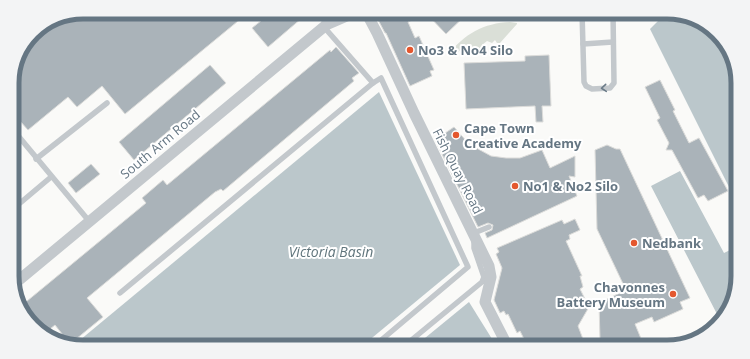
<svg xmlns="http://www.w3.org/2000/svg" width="750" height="359" font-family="'Open Sans',sans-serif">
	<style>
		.green { fill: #dadfd7 }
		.water { fill: #bbc7cb }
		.building { fill: #aab3b9; stroke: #dcdcda }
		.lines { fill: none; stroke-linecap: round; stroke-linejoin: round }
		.lane { stroke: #c3c8cc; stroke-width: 5.5 }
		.street { stroke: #c3c8cc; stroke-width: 11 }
		.oneway { stroke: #6a7a87 }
		.poi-dot { fill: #e4572e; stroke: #fff; stroke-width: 1.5 }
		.labels { text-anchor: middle; stroke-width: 4; stroke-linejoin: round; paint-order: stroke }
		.poi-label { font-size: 13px; font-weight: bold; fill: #657683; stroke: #fff; text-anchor: start }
		.street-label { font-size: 13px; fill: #657683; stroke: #fff }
		.water-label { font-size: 14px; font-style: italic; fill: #60757c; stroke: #fff }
		.rim { fill: none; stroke: #657683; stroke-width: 5 }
	</style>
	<rect width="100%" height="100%" fill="#fafaf8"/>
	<path class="green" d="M 510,22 L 517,23 L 517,24 L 500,43 L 497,43 L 495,40 L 492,43 L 487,41 L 482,45 L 486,47 L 485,51 L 479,49 L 474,51 L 471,48 L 469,52 L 463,49 L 458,52 L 455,50 L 448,55 C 464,34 484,23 510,22 Z"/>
	<g class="water">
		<polygon points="672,13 694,18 723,40 737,74 735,199 650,29 660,19"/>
		<polygon points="379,92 460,265 361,347 83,347 74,345"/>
		<polygon points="680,171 724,253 734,248 732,303 718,321 718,316 651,186"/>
		<polygon points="469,302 497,347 414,347"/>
	</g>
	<g class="building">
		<polygon points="83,12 249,12 125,114 102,86 77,107 68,97 28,130 12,112 12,78 19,52 36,30"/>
		<polygon points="272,12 309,12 268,47 252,28"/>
		<polygon points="379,12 408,12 412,20 408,22 415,38 419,36 434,70 430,71 432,76 410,86 386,33 385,33 375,14"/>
		<polygon points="425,12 469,12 446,34"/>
		<polygon points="336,47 359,73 352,78 354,81 223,191 221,189 215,192 87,298 103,317 70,344 55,325 45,333 27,319 21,306 146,203 142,198 163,180 167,185 330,50 331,52"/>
		<polygon points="549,55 551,106 542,106 543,122 536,122 535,106 466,109 464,63 525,61 525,56"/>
		<polygon points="210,65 226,83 134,160 119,142"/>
		<polygon points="660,80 675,110 673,111 689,143 699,138 728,191 708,201 704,195 698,198 672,150 666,150 669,143 657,120 660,118 645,87"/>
		<polygon points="454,127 469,144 491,156 506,158 520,158 542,150 550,168 575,156 575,177 569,176 577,196 487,238 485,233 492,230 493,225 488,223 478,227 435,140"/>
		<polygon points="607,145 616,149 620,149 690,298 680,302 683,309 654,322 652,317 635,324 642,341 630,347 604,347 600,339 599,303 626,290 597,229 595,150"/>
		<polygon points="91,164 100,174 76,193 68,183"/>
		<polygon points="575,219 580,230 569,235 570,239 566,241 582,276 580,276 583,287 580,289 589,307 578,326 586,347 528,347 520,331 517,333 508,314 506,315 504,311 500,313 494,300 502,268 496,254 499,252 497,248 562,220 564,224"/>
	</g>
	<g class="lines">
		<g class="lane">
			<polyline points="582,12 584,82 586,86 592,89 610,88 614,83 613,12"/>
			<polyline points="324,27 373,83"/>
			<polyline points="583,44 613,42"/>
			<polyline points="12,132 15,132 89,221"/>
			<polyline points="36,159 107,103"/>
			<polyline points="13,209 51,177"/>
			<polyline points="120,293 373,83 381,78 468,267 373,347"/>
			<polyline points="403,347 482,282 484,277 474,248 474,233 489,227"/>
		</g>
		<g class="street">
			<polyline points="361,12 368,16 377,33 414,113 489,266 491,277 485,302 508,347"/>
			<polyline points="326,25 356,12"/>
			<polyline points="13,285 325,26 335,12"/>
		</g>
	</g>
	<defs><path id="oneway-chevron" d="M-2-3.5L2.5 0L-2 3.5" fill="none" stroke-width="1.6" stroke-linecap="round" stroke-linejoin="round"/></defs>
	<use class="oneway" href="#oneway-chevron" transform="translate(604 88) rotate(175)"/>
	<g class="poi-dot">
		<circle cx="410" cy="50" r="4"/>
		<circle cx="456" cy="135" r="4"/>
		<circle cx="515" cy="186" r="4"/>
		<circle cx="634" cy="243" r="4"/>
		<circle cx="673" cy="294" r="4"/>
	</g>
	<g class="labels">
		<g class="poi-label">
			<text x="418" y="55">No3 &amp; No4 Silo</text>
			<text x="464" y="133">Cape Town<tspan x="464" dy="15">Creative Academy</tspan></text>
			<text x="523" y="191">No1 &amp; No2 Silo</text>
			<text x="642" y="248">Nedbank</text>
			<text x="665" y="292" text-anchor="end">Chavonnes<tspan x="665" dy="15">Battery Museum</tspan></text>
		</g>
		<g class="street-label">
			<text transform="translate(160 144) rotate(-40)" y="5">South Arm Road</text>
			<text transform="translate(458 171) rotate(63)" y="5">Fish Quay Road</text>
		</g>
		<g class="water-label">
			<text x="331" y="257">Victoria Basin</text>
		</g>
	</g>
	<path d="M0 0H750V359H0ZM83 19H667A64 64 0 0 1 731 83V276A64 64 0 0 1 667 340H83A64 64 0 0 1 19 276V83A64 64 0 0 1 83 19Z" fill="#f3f4f5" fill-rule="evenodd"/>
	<path class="rim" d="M83 19H667A64 64 0 0 1 731 83V276A64 64 0 0 1 667 340H83A64 64 0 0 1 19 276V83A64 64 0 0 1 83 19Z"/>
</svg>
